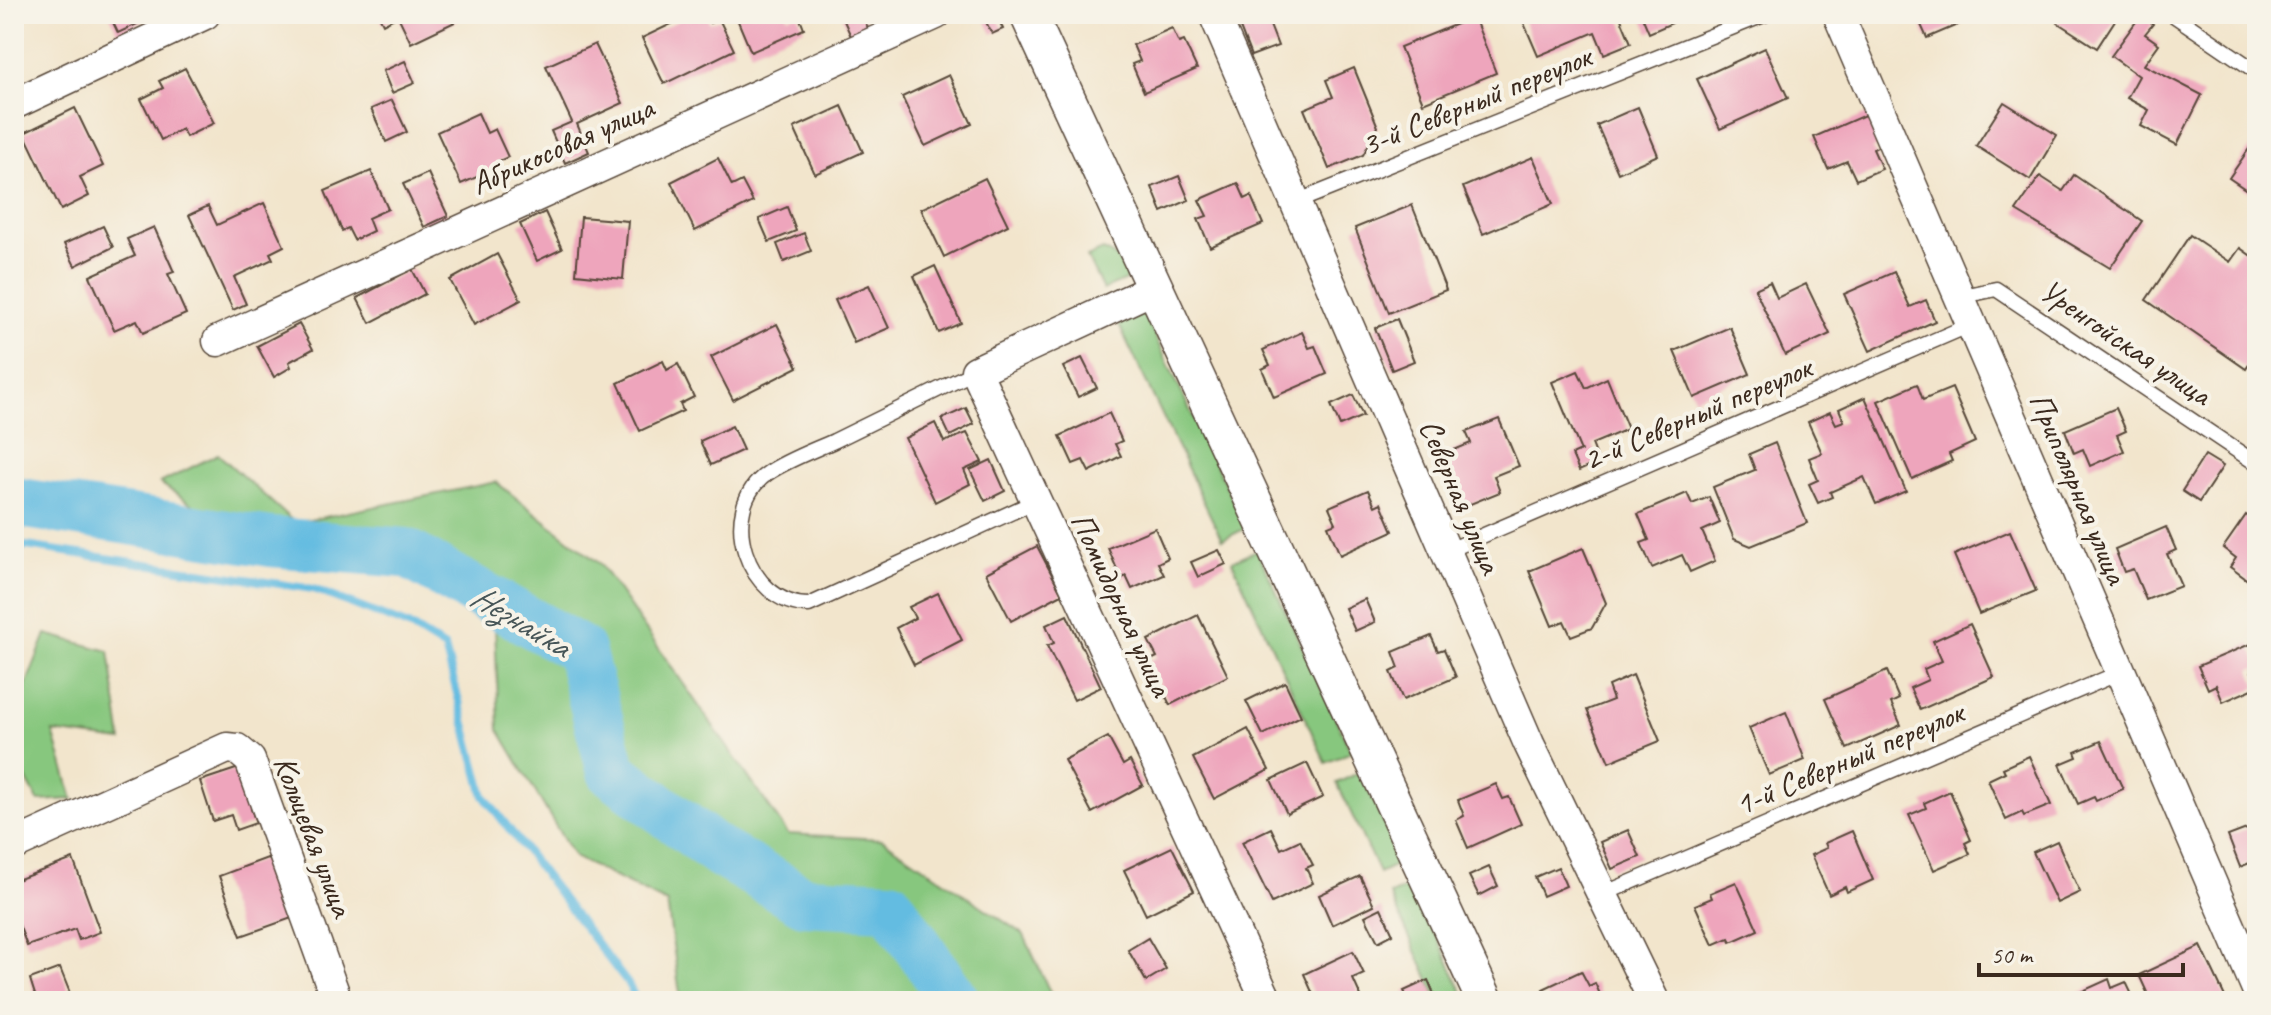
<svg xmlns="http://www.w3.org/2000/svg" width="2271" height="1015" font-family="Caveat,sans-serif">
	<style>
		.green { fill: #87c77e; stroke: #61784e; stroke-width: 2 }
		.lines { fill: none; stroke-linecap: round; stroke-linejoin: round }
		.stream { stroke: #64bce1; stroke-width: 8 }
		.river { stroke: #64bce1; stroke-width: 50 }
		.building { fill: #eea5bc }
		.service-casing { stroke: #564638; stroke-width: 17 }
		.minor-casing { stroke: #564638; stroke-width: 33 }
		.tertiary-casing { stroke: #564638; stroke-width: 39 }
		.service { stroke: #fff; stroke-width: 14 }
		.minor { stroke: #fff; stroke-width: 30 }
		.tertiary { stroke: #fff; stroke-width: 36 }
		.labels { text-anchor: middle; stroke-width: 8; stroke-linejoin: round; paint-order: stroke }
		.street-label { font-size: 32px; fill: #3b2a1e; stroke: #f7f3e8 }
		.water-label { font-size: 34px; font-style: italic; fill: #475658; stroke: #f7f3e8 }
	</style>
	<rect width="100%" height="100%" fill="#f7f3e8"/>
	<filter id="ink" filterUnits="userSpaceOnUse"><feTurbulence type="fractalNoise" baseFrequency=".0125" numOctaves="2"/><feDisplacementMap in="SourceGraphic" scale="16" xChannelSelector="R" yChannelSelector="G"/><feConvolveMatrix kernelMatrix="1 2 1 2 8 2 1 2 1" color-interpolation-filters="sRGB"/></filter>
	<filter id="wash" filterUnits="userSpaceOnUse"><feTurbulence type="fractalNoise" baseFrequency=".006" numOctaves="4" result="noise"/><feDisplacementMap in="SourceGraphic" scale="32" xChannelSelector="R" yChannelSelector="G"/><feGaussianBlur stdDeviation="1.8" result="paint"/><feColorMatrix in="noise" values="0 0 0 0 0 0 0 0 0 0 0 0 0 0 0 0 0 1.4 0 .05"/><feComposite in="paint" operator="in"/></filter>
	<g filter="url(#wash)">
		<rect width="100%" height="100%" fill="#f2e5cc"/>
		<g class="green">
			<path d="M 1103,250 C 1116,256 1128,264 1126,280 L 1103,290 L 1087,257 Z"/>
			<polygon points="1143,311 1246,528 1222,540 1118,323"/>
			<polygon points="218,454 295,523 496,482 600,564 788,834 882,839 1024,935 1054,1001 681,1001 667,903 574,857 499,730 493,574 280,563 160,483"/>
			<polygon points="1257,550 1351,752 1326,763 1232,561"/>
			<polygon points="46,634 109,651 122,741 53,732 73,799 38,801 14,756 14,695 23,693"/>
			<polygon points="1360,772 1402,862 1379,873 1337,783"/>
			<polygon points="1413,885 1467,1001 1439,1001 1390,895"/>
		</g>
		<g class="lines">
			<polyline class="stream" points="14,551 26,546 313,589 411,627 445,648 484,796 628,984 637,1001"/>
			<polyline class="river" points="14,502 271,542 406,553 580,650 612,772 716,850 804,901 890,905 955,1001"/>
		</g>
		<g id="blocks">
			<g class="building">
				<polygon points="109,14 148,14 150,18 118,33"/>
				<polygon points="378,14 456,14 459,20 411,43 398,16 383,24"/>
				<polygon points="692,14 706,14 710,23 719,19 734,50 664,84 642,38"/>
				<polygon points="735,14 786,14 788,17 798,14 804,29 751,52"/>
				<polygon points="841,14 862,14 870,33 853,41"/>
				<polygon points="982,14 996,14 1003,29 992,34"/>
				<polygon points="1520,14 1619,14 1631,43 1604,54 1595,32 1538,56"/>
				<polygon points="1641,14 1668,14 1672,23 1649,33"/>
				<polygon points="1916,14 1974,14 1976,17 1927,38"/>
				<polygon points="2064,14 2119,14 2097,48 2058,23"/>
				<polygon points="1266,15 1278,46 1251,56 1239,25"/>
				<polygon points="2141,15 2153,24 2145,34 2159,44 2144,65 2202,95 2177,145 2141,126 2149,110 2127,98 2139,76 2111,56"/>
				<polygon points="1474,17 1496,73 1423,103 1400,47"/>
				<polygon points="1172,28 1179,43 1184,41 1197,69 1144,92 1132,64 1140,61 1133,45"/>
				<polygon points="595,44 623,103 577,124 589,152 565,163 551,131 572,122 546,66"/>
				<polygon points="1765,48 1788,98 1720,129 1697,79"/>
				<polygon points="405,61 415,83 392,93 383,71"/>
				<polygon points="185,68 214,123 186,137 182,129 161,140 141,99 163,88 159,81"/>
				<polygon points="1354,68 1378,127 1363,155 1329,169 1304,109 1333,97 1326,80"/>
				<polygon points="949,75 972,124 925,146 902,97"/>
				<polygon points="392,100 407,132 386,142 371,109"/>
				<polygon points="2004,102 2057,135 2030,180 1976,146"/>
				<polygon points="842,106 863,152 815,174 794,128"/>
				<polygon points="1638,107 1658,155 1618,173 1597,125"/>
				<polygon points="75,108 103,166 80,177 89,196 61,210 24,133"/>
				<polygon points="478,113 487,133 495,129 508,157 497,162 500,167 461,184 437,132"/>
				<polygon points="1867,114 1880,146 1873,149 1882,169 1856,180 1847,161 1828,169 1814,137"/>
				<polygon points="2255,140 2257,141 2257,197 2229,178"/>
				<polygon points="1533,157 1553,204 1483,234 1463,187"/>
				<polygon points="718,158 732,186 742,181 753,202 695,231 671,182"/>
				<polygon points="371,171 388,209 368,218 373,231 354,240 348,228 342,231 325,191"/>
				<polygon points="428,173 448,216 424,227 403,184"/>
				<polygon points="2074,175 2142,221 2110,268 2016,211 2040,176 2063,191"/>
				<polygon points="1179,176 1189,200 1162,212 1152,187"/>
				<polygon points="985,178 1008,225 944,257 921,209"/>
				<polygon points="1238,183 1245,199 1251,196 1263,224 1210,247 1198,219 1207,216 1199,200"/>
				<polygon points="264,203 284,246 270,253 273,259 234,277 246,304 233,310 189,215 208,206 217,225"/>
				<polygon points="1412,205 1446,290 1389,313 1355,228"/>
				<polygon points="787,207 796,231 769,242 759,219"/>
				<polygon points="545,212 562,249 537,261 520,224"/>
				<polygon points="581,217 628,221 623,279 576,274"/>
				<polygon points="103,226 113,247 75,266 64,244"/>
				<polygon points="154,227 174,272 168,274 186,314 143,333 137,320 114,330 90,276 135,256 127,239"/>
				<polygon points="804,233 811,251 784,262 777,244"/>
				<polygon points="2190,235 2230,262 2240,248 2257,260 2257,309 2250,320 2257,325 2257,352 2246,369 2146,300"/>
				<polygon points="497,254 521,300 474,325 450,280"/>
				<polygon points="935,266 961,323 939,333 914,276"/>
				<polygon points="412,269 425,294 370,323 357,298"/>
				<polygon points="1894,272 1910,307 1926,300 1935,321 1870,351 1844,294"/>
				<polygon points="1770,282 1777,298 1806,284 1830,334 1785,355 1755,289"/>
				<polygon points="869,285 889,328 854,343 835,300"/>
				<polygon points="1397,319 1414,361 1392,370 1375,328"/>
				<polygon points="299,324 313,349 289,362 291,367 274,377 257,346"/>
				<polygon points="777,324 798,367 733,400 711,357"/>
				<polygon points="1730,327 1750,374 1694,398 1674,351"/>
				<polygon points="1302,332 1309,348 1315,346 1327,374 1274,397 1262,369 1270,365 1263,350"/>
				<polygon points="1082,358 1097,388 1078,397 1063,367"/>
				<polygon points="663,361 667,370 678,364 694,397 680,404 683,411 640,431 618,383"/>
				<polygon points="1578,371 1586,388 1607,378 1628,429 1592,444 1599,462 1579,471 1572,455 1581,451 1552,382"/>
				<polygon points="1917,384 1923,400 1952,388 1975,442 1949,454 1952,461 1912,479 1878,401"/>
				<polygon points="1353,395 1363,416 1340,426 1331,405"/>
				<polygon points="1865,397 1906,491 1876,504 1864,477 1830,492 1832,497 1818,503 1809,484 1818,480 1809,458 1822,453 1808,422 1830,412 1836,424 1844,421 1839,409"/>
				<polygon points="966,408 974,424 950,436 942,419"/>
				<polygon points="2116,408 2126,431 2117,435 2124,451 2090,466 2083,449 2074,453 2065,430"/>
				<polygon points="1109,413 1122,441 1115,444 1121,456 1089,472 1083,460 1073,464 1060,436"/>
				<polygon points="1499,419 1519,466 1494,476 1500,492 1463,507 1442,455 1471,443 1466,432"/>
				<polygon points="935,423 944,442 967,433 982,462 964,470 970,484 935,502 905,438"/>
				<polygon points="732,426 743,450 711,465 700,441"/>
				<polygon points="1775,443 1807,523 1751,546 1734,539 1713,487 1755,470 1749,454"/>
				<polygon points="2205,455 2223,466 2199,502 2182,491"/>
				<polygon points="991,460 1005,491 985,501 970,470"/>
				<polygon points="1368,490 1375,506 1381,503 1393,531 1340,555 1328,526 1336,523 1329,507"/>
				<polygon points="1687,493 1692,504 1709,497 1720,523 1702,531 1715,561 1690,572 1682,555 1652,568 1641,543 1649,540 1638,514"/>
				<polygon points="2246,515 2257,523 2257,578 2253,584 2230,567 2236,558 2223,548"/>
				<polygon points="2166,527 2176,550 2167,554 2181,586 2146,600 2133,569 2124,572 2115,549"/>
				<polygon points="1155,528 1168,558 1158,563 1164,575 1132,589 1126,576 1121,579 1108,548"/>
				<polygon points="2010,531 2036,591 1979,614 1954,555"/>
				<polygon points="1037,546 1062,594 1011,621 986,573"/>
				<polygon points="1583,548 1606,603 1592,628 1571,636 1564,621 1552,626 1529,571"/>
				<polygon points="1219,550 1226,564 1198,577 1191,562"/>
				<polygon points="938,593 962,640 914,665 896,628 915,618 909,607"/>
				<polygon points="1365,599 1375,622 1355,631 1345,608"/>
				<polygon points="1067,615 1101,687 1074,700 1047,646 1054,643 1046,625"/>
				<polygon points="1198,615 1228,676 1170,705 1149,661 1157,657 1148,640"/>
				<polygon points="1970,624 1994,677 1920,710 1910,688 1928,680 1924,669 1942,661 1933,641"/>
				<polygon points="1431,636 1438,651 1444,649 1456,677 1403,700 1391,672 1399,668 1393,652"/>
				<polygon points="2250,644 2257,661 2257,668 2251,670 2257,687 2223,702 2216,685 2208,689 2198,666"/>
				<polygon points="1887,671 1899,699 1891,703 1901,725 1847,749 1825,699"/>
				<polygon points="1633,675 1660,741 1609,762 1587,710 1613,700 1608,686"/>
				<polygon points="1285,682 1301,716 1263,735 1246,701"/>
				<polygon points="1786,712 1805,760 1769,775 1749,728"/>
				<polygon points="1248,729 1269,770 1214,799 1193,758"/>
				<polygon points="1108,737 1123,765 1130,761 1143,785 1092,813 1064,760"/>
				<polygon points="2101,741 2123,789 2096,801 2094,797 2078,804 2060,764 2077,757 2075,752"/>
				<polygon points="2029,756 2051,805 2024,816 2022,812 2006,820 1988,780 2005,772 2003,768"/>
				<polygon points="1307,763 1323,797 1287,814 1271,780"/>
				<polygon points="245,766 259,807 251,809 256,823 236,830 231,815 213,821 200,781"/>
				<polygon points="1496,784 1503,799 1509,797 1521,824 1468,848 1456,820 1464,816 1458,800"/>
				<polygon points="1950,791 1971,840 1965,843 1970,854 1934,870 1909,815 1926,808 1924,803"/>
				<polygon points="2257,825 2257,860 2240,867 2228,836"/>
				<polygon points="1271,828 1281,849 1300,840 1313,865 1306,868 1313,883 1272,903 1242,842"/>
				<polygon points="1628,830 1640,857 1612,869 1600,842"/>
				<polygon points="1852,831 1873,880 1847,892 1845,887 1829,895 1811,855 1827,848 1825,843"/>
				<polygon points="2057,841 2080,892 2057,903 2033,852"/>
				<polygon points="1172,847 1194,891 1146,915 1124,870"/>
				<polygon points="270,857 292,918 241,936 219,876"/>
				<polygon points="73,859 100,932 79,940 75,929 27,946 14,911 14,881"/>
				<polygon points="1489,867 1498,886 1479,896 1469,876"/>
				<polygon points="1558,867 1566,886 1543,896 1535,877"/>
				<polygon points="1360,876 1374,905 1332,925 1319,895"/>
				<polygon points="1736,882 1758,930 1731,942 1729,938 1713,945 1695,905 1712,898 1710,893"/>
				<polygon points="1381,908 1393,934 1378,942 1365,916"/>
				<polygon points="1148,938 1166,969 1146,981 1128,950"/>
				<polygon points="2201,946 2227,1001 2151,1001 2139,975"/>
				<polygon points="1353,951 1364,974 1353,979 1362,999 1316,1001 1304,974"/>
				<polygon points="60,968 70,993 37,1001 30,979"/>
				<polygon points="1581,971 1589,986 1595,983 1603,1001 1549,1001 1543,989"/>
				<polygon points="2109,979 2112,988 2126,982 2135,1001 2079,1001 2076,994"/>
				<polygon points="1428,980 1437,1001 1409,1001 1404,991"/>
			</g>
		</g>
	</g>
	<g filter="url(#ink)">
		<use href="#blocks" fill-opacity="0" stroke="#564638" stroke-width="2"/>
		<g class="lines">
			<g class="service-casing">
				<g id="service">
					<polyline points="2172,14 2257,72"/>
					<polyline points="1296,202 1766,14"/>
					<polyline points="1959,297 1996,289 2257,464"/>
					<path d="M 976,371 C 929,394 881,418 834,441 C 812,451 787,460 768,473 C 715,509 747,605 809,605 L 1034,502"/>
					<polyline points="1445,552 1970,325"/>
					<polyline points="1601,895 2119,673"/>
				</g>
			</g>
			<g class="minor-casing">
				<g id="minor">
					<polyline points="1214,14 1529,744 1654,1001"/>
					<polyline points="1838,14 2257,989"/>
					<polyline points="14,104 205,14"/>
					<polyline points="1155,288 976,371 1267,1001"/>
					<polyline points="218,341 936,14"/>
					<polyline points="14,845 227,748 237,749 250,760 337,1001"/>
				</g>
			</g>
			<g class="tertiary-casing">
				<polyline id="tertiary" points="1028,14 1485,1001"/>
			</g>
			<use href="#service" class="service"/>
			<use href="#minor" class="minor"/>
			<use href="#tertiary" class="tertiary"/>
		</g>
	</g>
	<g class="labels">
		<g class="street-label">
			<text transform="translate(1476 100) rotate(-22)" y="11">3-й Северный переулок</text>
			<text transform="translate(562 145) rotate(-24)" y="11">Абрикосовая улица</text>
			<text transform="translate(2126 342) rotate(34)" y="11">Уренгойская улица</text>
			<text transform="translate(1697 413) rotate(-23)" y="11">2-й Северный переулок</text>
			<text transform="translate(2079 488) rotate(67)" y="11">Приполярная улица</text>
			<text transform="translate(1461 496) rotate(67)" y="11">Северная улица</text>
			<text transform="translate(1122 604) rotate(65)" y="11">Помидорная улица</text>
			<text transform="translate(1849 758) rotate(-23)" y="11">1-й Северный переулок</text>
			<text transform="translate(314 836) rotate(69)" y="11">Кольцевая улица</text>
		</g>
		<g class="water-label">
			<text transform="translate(521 620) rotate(31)" y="12">Незнайка</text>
		</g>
	</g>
	<rect width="2271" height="1015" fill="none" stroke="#f7f3e8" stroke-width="48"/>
	<path d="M1979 963v12h204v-12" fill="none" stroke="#3b2a1e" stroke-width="4"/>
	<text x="1991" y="963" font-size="24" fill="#3b2a1e" stroke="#f7f3e8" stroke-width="6" paint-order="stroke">50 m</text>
</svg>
